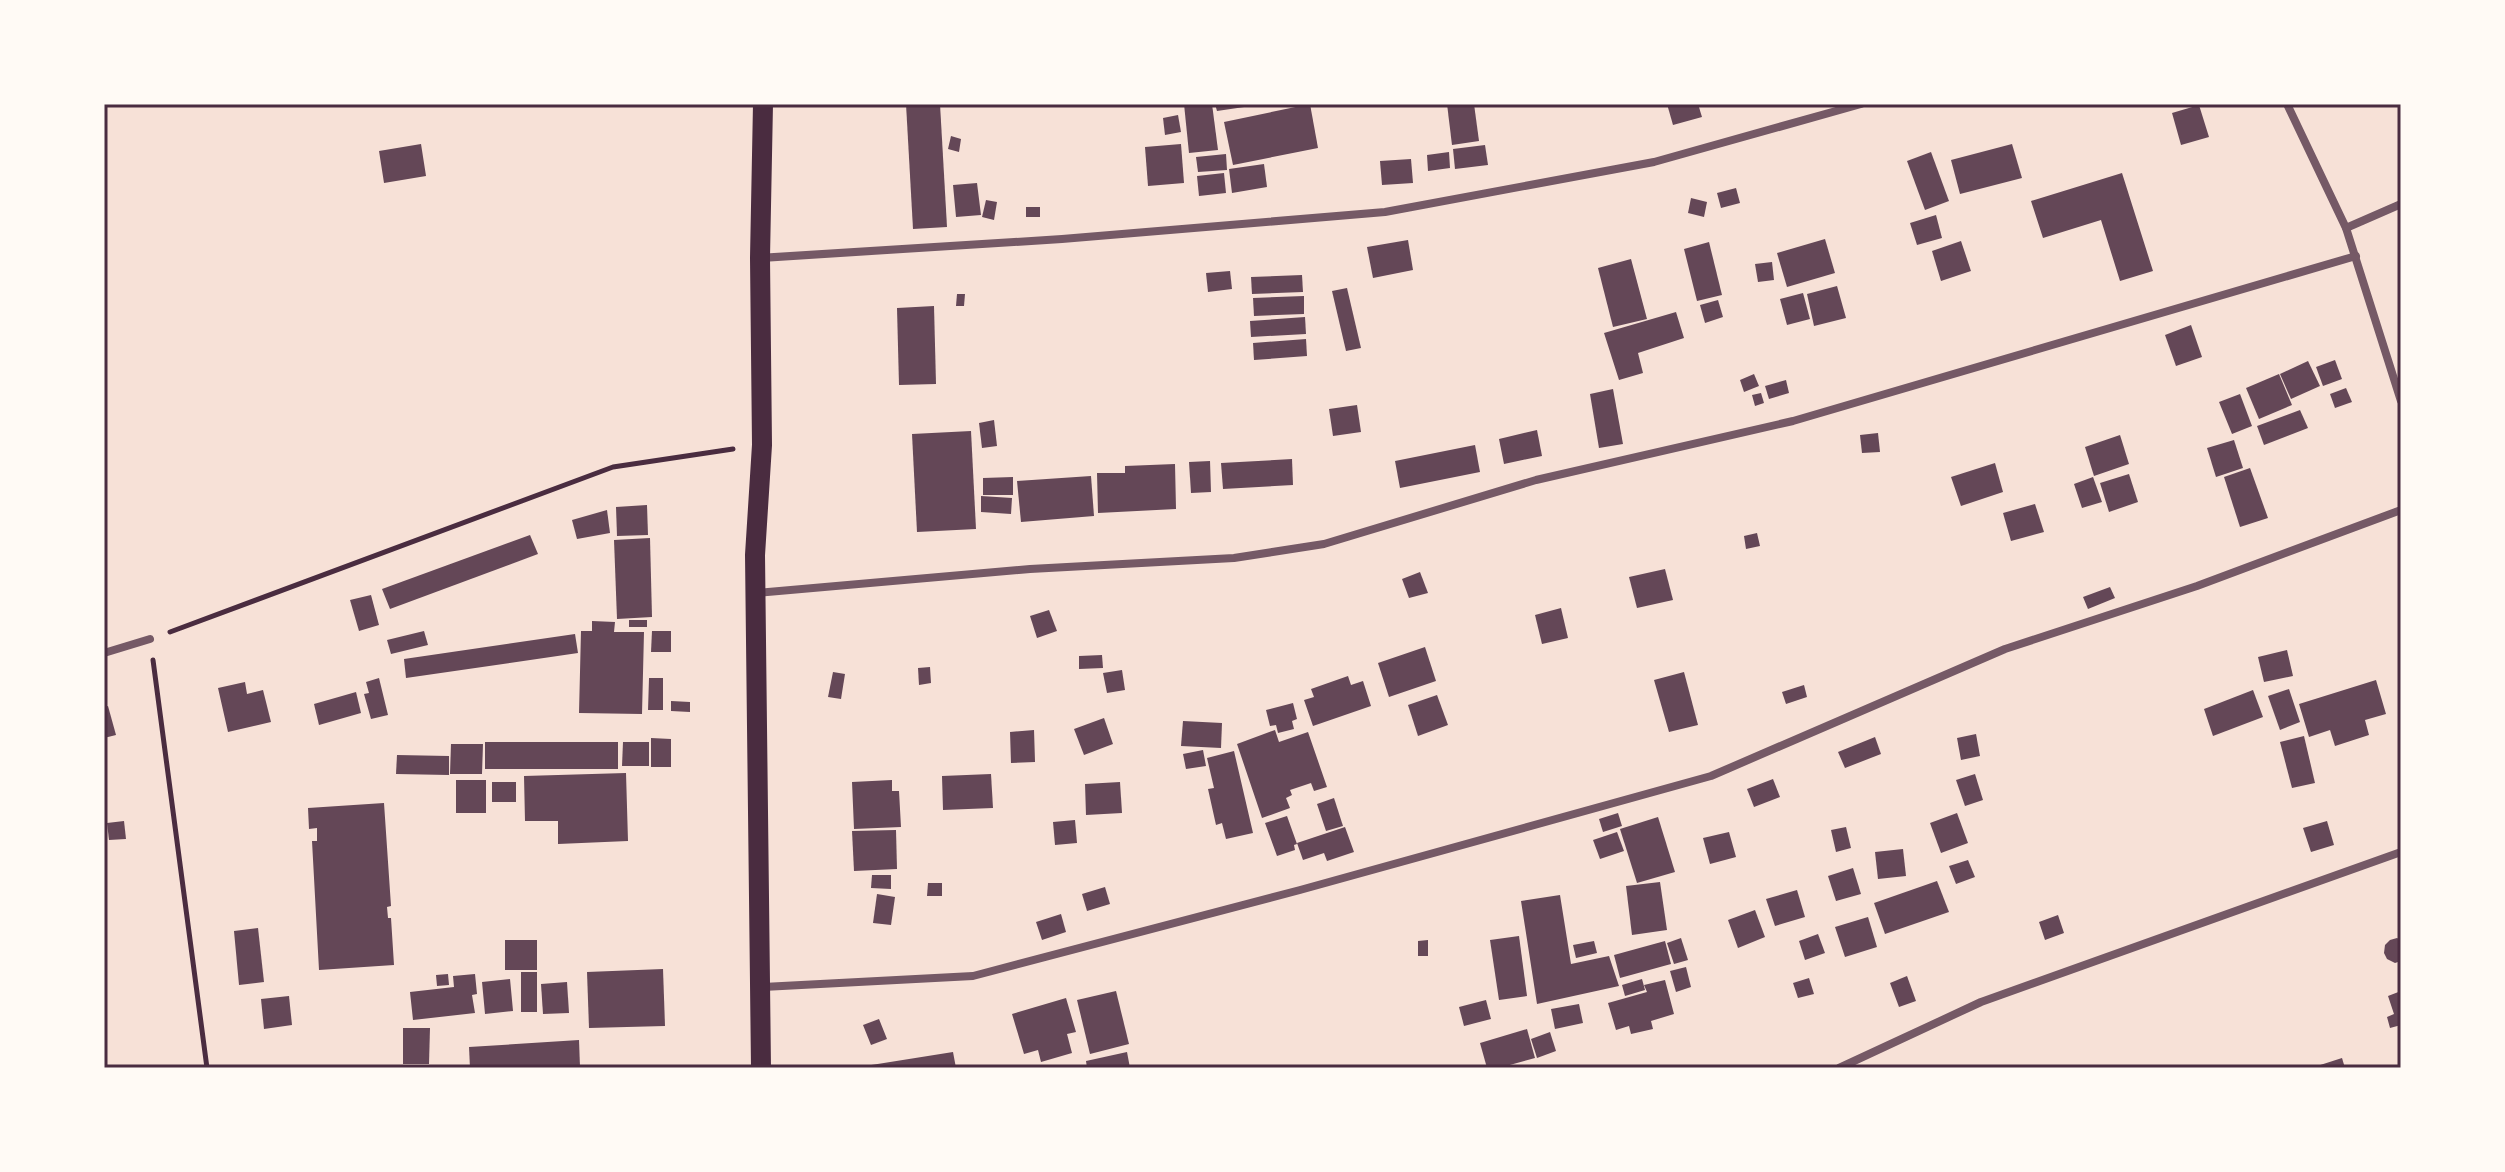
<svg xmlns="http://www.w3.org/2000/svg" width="2505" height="1172" font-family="'Titillium Web',sans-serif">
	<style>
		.building { fill: #644757 }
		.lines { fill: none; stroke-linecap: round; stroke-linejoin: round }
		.path { stroke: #4a2c40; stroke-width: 5 }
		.minor { stroke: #755966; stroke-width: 8 }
		.primary { stroke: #4a2c40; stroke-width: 20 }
		.neatline { fill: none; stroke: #4a2c40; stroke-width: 3 }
	</style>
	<rect width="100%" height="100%" fill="#f7e1d7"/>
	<g class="building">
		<polygon points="906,104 940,104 947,227 913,229"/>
		<polygon points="1184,104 1212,104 1218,150 1189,153"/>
		<polygon points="1215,104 1251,104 1251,106 1217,111"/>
		<polygon points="1310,104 1318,148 1233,165 1224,122"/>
		<polygon points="1447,104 1474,104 1479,141 1452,145"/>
		<polygon points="1667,104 1698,104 1702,117 1673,125"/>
		<polygon points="2199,105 2209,137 2181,145 2172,113"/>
		<polygon points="1178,115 1181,132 1165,135 1163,118"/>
		<polygon points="951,136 961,139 959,152 948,149"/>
		<polygon points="421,144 426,176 384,183 379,151"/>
		<polygon points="1181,144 1184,183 1148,186 1145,147"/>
		<polygon points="2012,144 2022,178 1960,194 1951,160"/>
		<polygon points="1485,145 1488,165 1455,169 1453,149"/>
		<polygon points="1449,152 1450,168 1428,171 1427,155"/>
		<polygon points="1931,152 1949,201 1925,210 1907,161"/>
		<polygon points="1226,154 1227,170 1198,172 1196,157"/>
		<polygon points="1411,159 1413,183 1382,185 1380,161"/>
		<polygon points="1264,164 1267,187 1232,193 1229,169"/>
		<polygon points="1224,173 1226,193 1199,196 1197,176"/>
		<polygon points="2122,173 2153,271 2120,281 2101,220 2043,238 2031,201"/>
		<polygon points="977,183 981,215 956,217 953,185"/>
		<polygon points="1736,188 1740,203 1721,208 1717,193"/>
		<polygon points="1691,198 1707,202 1704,217 1688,213"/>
		<polygon points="986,200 997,202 994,220 982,217"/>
		<rect x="1026" y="207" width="14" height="10"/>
		<polygon points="1936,215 1942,238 1917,245 1910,223"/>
		<polygon points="1825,239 1835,273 1787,287 1777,253"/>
		<polygon points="1408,240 1413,270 1373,278 1367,247"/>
		<polygon points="1961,241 1971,271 1941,281 1932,251"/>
		<polygon points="1709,242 1722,295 1697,301 1684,249"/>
		<polygon points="1631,259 1647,319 1613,327 1598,268"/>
		<polygon points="1772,262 1774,280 1758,282 1755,264"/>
		<polygon points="1230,271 1232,289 1208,292 1206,273"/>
		<polygon points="1302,275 1303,292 1252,294 1251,277"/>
		<polygon points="1837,286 1846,318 1814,326 1807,294"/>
		<polygon points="1347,288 1361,348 1346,351 1332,291"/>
		<polygon points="1803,293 1810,319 1787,325 1780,299"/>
		<polygon points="957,294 965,294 964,306 956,306"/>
		<polygon points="1304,296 1304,314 1254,316 1253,298"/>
		<polygon points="1718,300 1723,317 1705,323 1700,305"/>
		<polygon points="934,306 936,384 899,385 897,308"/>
		<polygon points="1676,312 1684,338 1638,353 1643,373 1619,380 1604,333"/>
		<polygon points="1305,317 1306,334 1251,337 1250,321"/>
		<polygon points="2191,325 2202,357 2176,366 2165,335"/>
		<polygon points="1306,339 1307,356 1254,360 1253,343"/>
		<polygon points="2335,360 2342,379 2323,386 2316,367"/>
		<polygon points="2308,361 2320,386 2291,399 2280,374"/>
		<polygon points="1754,374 1759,386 1744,392 1740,380"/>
		<polygon points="2279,374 2292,405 2259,419 2246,388"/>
		<polygon points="1786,380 1789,393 1769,399 1765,386"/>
		<polygon points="2346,388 2352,402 2335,408 2330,394"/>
		<polygon points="1613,389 1623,444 1599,448 1590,394"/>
		<polygon points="1761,393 1764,403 1755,406 1752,395"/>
		<polygon points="2240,394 2252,426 2232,434 2219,402"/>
		<polygon points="1357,405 1361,432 1333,436 1329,409"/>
		<polygon points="2300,410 2308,428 2264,445 2257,426"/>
		<polygon points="994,420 997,446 982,448 979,423"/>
		<polygon points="1537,430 1542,456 1504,464 1499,439"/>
		<polygon points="971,431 976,529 917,532 912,434"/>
		<polygon points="1878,433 1880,452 1862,453 1860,435"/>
		<polygon points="2120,435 2129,464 2094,476 2085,447"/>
		<polygon points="2234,440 2243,468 2216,477 2207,448"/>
		<polygon points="1475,445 1480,472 1400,488 1395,461"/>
		<polygon points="1292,459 1293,485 1223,489 1221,463"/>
		<polygon points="1210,461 1211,492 1191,493 1189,462"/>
		<polygon points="1995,463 2003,492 1961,506 1951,477"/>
		<polygon points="1175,464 1176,509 1098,513 1097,473 1125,473 1125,466"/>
		<polygon points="2250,468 2268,518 2240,527 2224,477"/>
		<polygon points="2129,474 2138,502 2109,512 2100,483"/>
		<polygon points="1091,476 1094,516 1021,522 1017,481"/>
		<polygon points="1013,477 1013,495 983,495 983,478"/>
		<polygon points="2093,477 2102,502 2082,508 2074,484"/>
		<polygon points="981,496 1012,498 1011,514 981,512"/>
		<polygon points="2035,504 2044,532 2011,541 2003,513"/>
		<polygon points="647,505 648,535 617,536 616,507"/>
		<polygon points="607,510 610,533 577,539 572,520"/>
		<polygon points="1757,533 1760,546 1746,549 1744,536"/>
		<polygon points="530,535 538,554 390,609 382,589"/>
		<polygon points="650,538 652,617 617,619 614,540"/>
		<polygon points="1665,569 1673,600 1637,608 1629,577"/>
		<polygon points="1420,572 1428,593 1409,598 1402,579"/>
		<polygon points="2110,587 2115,598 2088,609 2083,597"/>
		<polygon points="371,595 379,625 359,631 350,600"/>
		<polygon points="1561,608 1568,638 1542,644 1535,615"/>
		<polygon points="1049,610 1057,631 1037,638 1030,616"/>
		<rect x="629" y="620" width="18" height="7"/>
		<polygon points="592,621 615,622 614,632 644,632 642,714 579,713 581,631 592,631"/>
		<polygon points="424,631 428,645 391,654 387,640"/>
		<polygon points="652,631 671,631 671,652 651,652"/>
		<polygon points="575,634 578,653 406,678 404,659"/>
		<polygon points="1425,647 1436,681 1389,697 1378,663"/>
		<polygon points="2287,650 2293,676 2264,682 2258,657"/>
		<polygon points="1102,655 1103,668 1079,669 1079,656"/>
		<polygon points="930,667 931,683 919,685 918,668"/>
		<polygon points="1122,670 1125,690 1107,693 1103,673"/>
		<polygon points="833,672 845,674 841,699 828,697"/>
		<polygon points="1684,672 1698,725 1669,732 1654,680"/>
		<polygon points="1348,676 1351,685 1363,681 1371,706 1313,726 1304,700 1314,697 1311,689"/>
		<polygon points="379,678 388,715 371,719 364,694 369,693 366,682"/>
		<polygon points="649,678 663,678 663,710 648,710"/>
		<polygon points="2376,680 2386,714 2365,720 2369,735 2335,746 2330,730 2309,737 2299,704"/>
		<polygon points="245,682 247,694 263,690 271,722 228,732 218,688"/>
		<polygon points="1804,685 1807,697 1786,704 1782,692"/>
		<polygon points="2289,689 2300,722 2280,730 2268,696"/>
		<polygon points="2253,690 2263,717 2213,736 2204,709"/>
		<polygon points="356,692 361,713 319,725 314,704"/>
		<polygon points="1437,695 1448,725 1418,736 1408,705"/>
		<polygon points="671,701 690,702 690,712 671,711"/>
		<polygon points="1293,703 1297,719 1292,721 1294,729 1278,733 1276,725 1270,726 1266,710"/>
		<polygon points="108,706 116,735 104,738 104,707"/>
		<polygon points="1104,718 1113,744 1084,755 1074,729"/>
		<polygon points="1183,721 1222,723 1221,748 1181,746"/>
		<polygon points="1034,730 1035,762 1011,763 1010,732"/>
		<polygon points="1275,730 1279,742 1308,732 1327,787 1314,791 1311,783 1290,790 1292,795 1286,798 1290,808 1262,818 1237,744"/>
		<polygon points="1976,734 1980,756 1961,760 1957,738"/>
		<polygon points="2304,736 2315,783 2292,788 2280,742"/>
		<polygon points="1875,737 1881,754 1845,768 1838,752"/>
		<polygon points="651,738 671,739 671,767 651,767"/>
		<rect x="485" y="742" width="133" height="27"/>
		<polygon points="623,742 649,742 649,766 622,766"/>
		<polygon points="451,744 483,744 482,774 450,774"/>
		<polygon points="1203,750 1206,766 1186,769 1183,754"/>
		<polygon points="1234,751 1253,833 1226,839 1222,823 1216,825 1208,789 1214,788 1207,758"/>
		<polygon points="397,755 449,756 449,775 396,774"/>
		<polygon points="626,773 628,841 558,844 558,821 525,821 524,776"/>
		<polygon points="991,774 993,808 943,810 942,776"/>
		<polygon points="1975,774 1983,800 1965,806 1956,780"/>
		<polygon points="1773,779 1780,797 1754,807 1747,789"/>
		<rect x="456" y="780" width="30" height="33"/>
		<polygon points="892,780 892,791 899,791 901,827 854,829 852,782"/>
		<rect x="492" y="782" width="24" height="20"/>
		<polygon points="1120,782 1122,813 1086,815 1085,784"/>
		<polygon points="1334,798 1343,826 1326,831 1317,804"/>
		<polygon points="384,803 391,906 387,907 388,918 391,918 394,965 319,970 312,841 317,841 317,828 309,829 308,808"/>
		<polygon points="1618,813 1622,826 1603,832 1599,819"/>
		<polygon points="1957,813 1968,843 1941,853 1930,823"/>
		<polygon points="1287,816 1297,844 1294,845 1295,850 1277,856 1265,823"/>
		<polygon points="1658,817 1675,872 1637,883 1620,829"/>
		<polygon points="1075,820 1077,843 1055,845 1053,822"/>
		<polygon points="124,821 126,839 109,840 107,823"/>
		<polygon points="2327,821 2334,845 2311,852 2303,828"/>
		<polygon points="1345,827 1354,852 1327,861 1324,853 1303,860 1297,843"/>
		<polygon points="1846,827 1851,848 1836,852 1831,830"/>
		<polygon points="896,830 897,869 854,871 852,831"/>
		<polygon points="1617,832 1624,851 1600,859 1593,840"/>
		<polygon points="1729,832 1736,857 1710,864 1703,838"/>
		<polygon points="1903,849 1906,876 1878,879 1875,852"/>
		<polygon points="1968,860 1975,877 1956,884 1949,866"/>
		<polygon points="1853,868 1861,894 1836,901 1828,876"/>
		<polygon points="872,875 891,875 891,889 871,888"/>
		<polygon points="1937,881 1949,912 1885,934 1874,903"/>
		<polygon points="1660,882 1667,930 1632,935 1626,886"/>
		<polygon points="928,883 942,883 942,896 927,896"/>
		<polygon points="1105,887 1110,904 1087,911 1082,894"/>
		<polygon points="1797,890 1805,917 1775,926 1766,899"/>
		<polygon points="877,894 895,897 891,925 873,923"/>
		<polygon points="1560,895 1571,964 1609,956 1619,986 1537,1004 1521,901"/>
		<polygon points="1755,910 1765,937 1738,948 1728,920"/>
		<polygon points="1061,914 1066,932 1042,940 1036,922"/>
		<polygon points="2058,915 2064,933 2045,940 2039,922"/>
		<polygon points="1868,917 1877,947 1845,957 1835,927"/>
		<polygon points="258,928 264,982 239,985 234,931"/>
		<polygon points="1818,934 1825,953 1805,960 1799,941"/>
		<polygon points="1519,936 1527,996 1499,1000 1490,940"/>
		<polygon points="1681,938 1688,960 1674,964 1667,943"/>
		<polygon points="2397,938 2401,940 2401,961 2395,963 2387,959 2384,953 2385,945 2390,940"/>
		<rect x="505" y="940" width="32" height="30"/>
		<polygon points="1428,940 1428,956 1418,956 1418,941"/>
		<polygon points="1594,941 1597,953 1576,958 1573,945"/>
		<polygon points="1665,941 1671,964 1620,978 1614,955"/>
		<polygon points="1686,967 1691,987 1676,992 1670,971"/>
		<polygon points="663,969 665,1026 589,1028 587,972"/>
		<rect x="521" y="972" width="16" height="40"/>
		<polygon points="448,974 449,985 437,986 436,975"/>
		<polygon points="475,974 477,994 472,995 475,1013 413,1020 410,992 454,987 453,976"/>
		<polygon points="1907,976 1916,1001 1899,1007 1890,983"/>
		<polygon points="1809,978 1814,994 1798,998 1793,983"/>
		<polygon points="510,979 513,1011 485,1014 482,982"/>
		<polygon points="1642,979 1645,990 1625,996 1622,985"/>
		<polygon points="1665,980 1674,1014 1651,1021 1653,1029 1631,1034 1629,1026 1616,1030 1608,1003 1647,992 1644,985"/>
		<polygon points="567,982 569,1013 543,1014 541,984"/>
		<polygon points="1116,991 1129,1044 1090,1054 1077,1000"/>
		<polygon points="2401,991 2401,1025 2390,1028 2387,1017 2394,1014 2388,996"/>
		<polygon points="289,996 292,1025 264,1029 261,999"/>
		<polygon points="1066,998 1076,1032 1067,1034 1072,1053 1041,1062 1038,1050 1024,1054 1012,1014"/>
		<polygon points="1486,1000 1491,1019 1464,1026 1459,1007"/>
		<polygon points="1579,1004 1583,1023 1555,1029 1551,1009"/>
		<polygon points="879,1019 887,1039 871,1045 863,1025"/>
		<polygon points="403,1028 430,1028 429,1064 403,1064"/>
		<polygon points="1527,1029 1535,1058 1499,1068 1487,1068 1480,1043"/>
		<polygon points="1550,1032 1556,1051 1537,1058 1531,1039"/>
		<polygon points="579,1040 580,1067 470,1068 469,1047"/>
		<polygon points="953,1052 956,1068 865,1068 865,1066"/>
		<polygon points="1127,1052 1130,1068 1087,1068 1086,1061"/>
		<polygon points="2342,1058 2345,1068 2314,1068 2314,1067"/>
	</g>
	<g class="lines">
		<g class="path">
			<polyline points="170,632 613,467 733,449"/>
			<polyline points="153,660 207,1068"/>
		</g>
		<g class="minor">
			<polyline points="2287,104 2346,228 2401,401"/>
			<polyline points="2346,228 2401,204"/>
			<polyline points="760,258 1062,239 1385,212 1654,162 1861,104"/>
			<polyline points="756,593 1030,569 1234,558 1324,544 1536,480 1793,421 2356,256"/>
			<polyline points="104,653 150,639"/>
			<polyline points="763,987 973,976 1300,890 1711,776 2005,649 2197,586 2401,510"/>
			<polyline points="1839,1068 1981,1002 2401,852"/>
		</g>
		<polyline class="primary" points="761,1068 755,555 762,445 760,258 763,104"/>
	</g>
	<rect width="2505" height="1172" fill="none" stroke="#fffaf5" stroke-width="212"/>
	<rect x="106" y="106" width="2293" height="960" class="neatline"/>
</svg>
